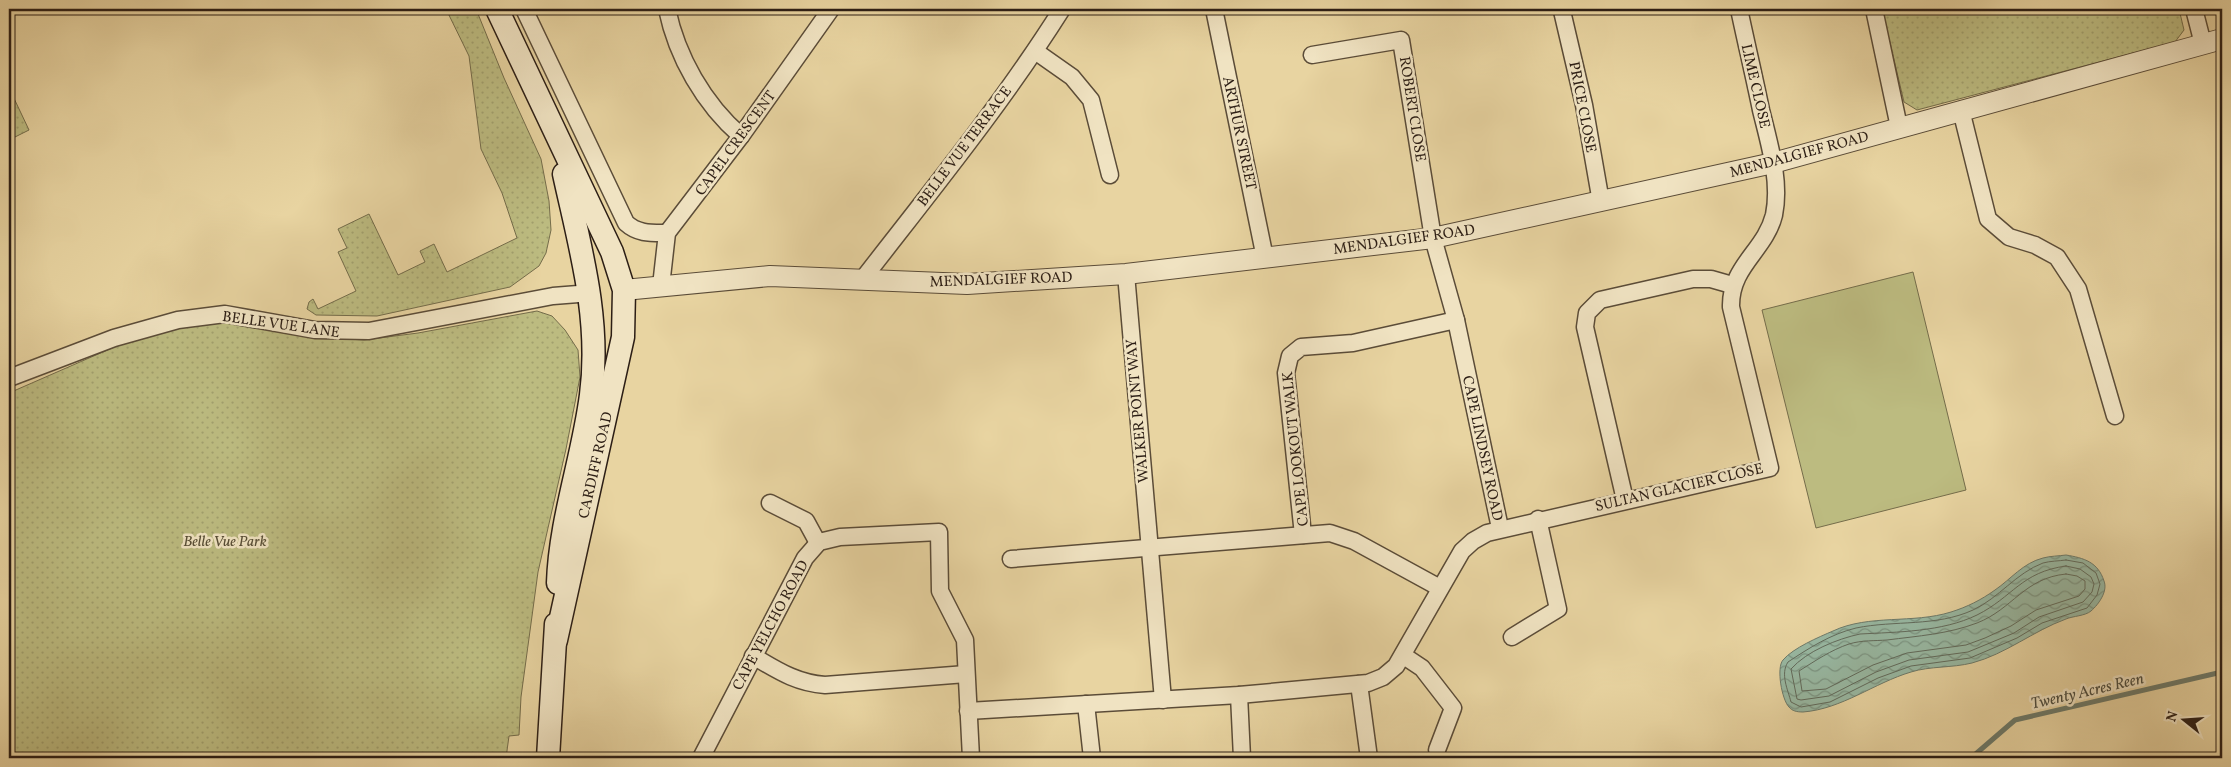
<svg xmlns="http://www.w3.org/2000/svg" width="2231" height="767" font-family="Vollkorn,serif">
	<style>
		.grass { fill: url(#grass-dots); stroke: #746c4a }
		.garden { fill: #bcbb80; stroke: #746c4a }
		.water { fill: url(#water-waves); stroke: #6d7a6a }
		.lines { fill: none; stroke-linecap: round; stroke-linejoin: round }
		.shore { stroke: #626b5c; stroke-width: 1 }
		.stream { stroke: #6d7a6a; stroke-width: 5 }
		.minor-casing { stroke: #5b4c38; stroke-width: 19 }
		.tertiary-casing { stroke: #5b4c38; stroke-width: 22 }
		.secondary-casing { stroke: #2c1e15; stroke-width: 25 }
		.minor { stroke: #f0e3c2; stroke-width: 16 }
		.tertiary { stroke: #f0e3c2; stroke-width: 20 }
		.secondary { stroke: #f0e3c2; stroke-width: 22 }
		.labels { text-anchor: middle; stroke-width: 5; stroke-linejoin: round; paint-order: stroke }
		.street-label { font-size: 15px; fill: #2c1e15; stroke: #f0e3c2 }
		.park-label { font-size: 15px; font-style: italic; fill: #574d35; stroke: #f0e3c2 }
		.water-label { font-size: 16px; font-style: italic; fill: #4c4c3f; stroke: #f0e3c2 }
	</style>
	<defs>
		<pattern id="grass-dots" width="8" height="8" patternUnits="userSpaceOnUse" patternTransform="scale(1.25)"><rect width="8" height="8" fill="#bcbb80"/><path d="M2 2h.1M6 6h.1" fill="none" stroke="#a2a06e" stroke-width="1.8" stroke-linecap="round"/></pattern>
		<pattern id="water-waves" width="16" height="10" patternUnits="userSpaceOnUse" patternTransform="scale(1.25)"><rect width="16" height="10" fill="#98b8a2"/><path d="M0 5q4-4 8 0t8 0" fill="none" stroke="#7c9583"/></pattern>
	</defs>
	<rect width="100%" height="100%" fill="#e8d4a1"/>
	<filter id="stains"><feTurbulence type="fractalNoise" baseFrequency=".004" numOctaves="4"/><feColorMatrix values="0 0 0 0 .2 0 0 0 0 .09 0 0 0 0 .02 0 0 0 .5 -.17"/></filter>
	<radialGradient id="worn" r=".72"><stop offset=".6" stop-color="#630" stop-opacity="0"/><stop offset="1" stop-color="#630" stop-opacity=".3"/></radialGradient>
	<g class="grass">
		<polygon points="446,9 476,9 504,78 541,159 549,201 551,230 546,253 539,266 510,287 377,316 316,315 307,309 309,302 313,299 318,309 356,291 338,252 347,248 338,229 369,214 398,275 425,262 420,251 434,244 447,272 517,238 502,193 481,149 469,56"/>
		<polygon points="1882,9 2179,9 2184,30 2175,42 1917,110 1904,102"/>
		<polygon points="11,92 29,130 9,140 9,93"/>
		<polygon points="537,311 552,316 565,330 578,350 580,377 566,449 538,572 521,697 519,735 509,736 506,758 9,758 9,393 144,334 191,324 221,322 316,337 364,340 418,333"/>
	</g>
	<polygon class="garden" points="1913,272 1966,490 1816,528 1762,310"/>
	<path class="water" d="M 2066,555 C 2084,558 2098,562 2104,581 C 2108,591 2099,604 2091,611 C 2085,616 2073,616 2066,619 C 2033,631 2006,654 1972,663 C 1952,668 1930,666 1911,672 C 1874,683 1842,709 1803,712 C 1797,712 1792,711 1789,707 C 1782,700 1776,668 1783,660 C 1793,648 1819,637 1833,631 C 1869,614 1913,624 1951,612 C 1967,607 1981,600 1995,590 C 2011,579 2023,563 2043,558 C 2050,556 2059,556 2066,555 Z"/>
	<g class="lines">
		<g class="shore">
			<path d="M 2066,560 L 2083,563 L 2096,573 L 2100,584 L 2097,595 L 2087,608 L 2042,623 L 2017,638 L 1970,658 L 1911,666 L 1878,678 L 1830,702 L 1801,707 L 1791,702 C 1788,690 1780,674 1788,662 C 1809,648 1831,634 1856,628 C 1895,620 1936,627 1973,610 C 1999,598 2016,573 2043,563 C 2050,561 2059,561 2066,560 Z"/>
			<path d="M 2066,566 L 2080,569 L 2091,577 L 2094,584 L 2092,592 L 2083,602 L 2039,617 L 2014,633 L 1968,652 L 1909,660 L 1876,672 L 1829,696 L 1801,700 L 1797,699 L 1791,669 C 1807,651 1837,639 1860,634 C 1897,632 1942,632 1977,615 C 2013,597 2021,572 2066,566 Z"/>
			<path d="M 2066,574 L 2077,576 L 2085,581 L 2085,589 L 2079,596 L 2036,610 L 2011,626 L 1985,638 L 1966,645 L 1907,653 L 1873,665 L 1826,689 L 1802,691 L 1799,671 C 1815,661 1831,650 1849,644 C 1862,640 1875,641 1887,640 C 1918,636 1948,634 1977,623 C 2013,609 2024,578 2066,574 Z"/>
		</g>
		<polyline class="stream" points="1971,758 2015,720 2222,672"/>
		<g class="minor-casing">
			<g id="minor">
				<path d="M 524,9 L 626,223 C 638,234 651,233 667,233"/>
				<path d="M 667,9 C 677,57 704,104 741,136"/>
				<polyline points="1214,9 1265,258"/>
				<polyline points="1874,9 1899,127"/>
				<polyline points="2194,9 2203,44"/>
				<polyline points="1562,11 1584,105 1601,202"/>
				<polyline points="1035,51 1072,77 1091,100 1110,175"/>
				<polyline points="1312,55 1401,40 1433,238 1456,320 1500,528"/>
				<polyline points="1961,110 1988,219 2009,237 2035,245 2057,257 2078,289 2115,416"/>
				<polyline points="1126,274 1163,700"/>
				<path d="M 862,280 C 931,191 1002,104 1062,9"/>
				<polyline points="661,286 667,233 741,136 831,9"/>
				<polyline points="9,378 114,338 178,320 225,314 315,330 369,331 553,296 591,293"/>
				<polyline points="1625,500 1585,327 1587,313 1600,300 1693,279 1711,279 1732,285"/>
				<polyline points="770,503 806,521 818,543"/>
				<polyline points="1303,535 1286,373 1290,356 1301,347 1353,343 1456,320"/>
				<polyline points="1011,559 1330,533 1354,541 1440,588"/>
				<polyline points="1512,637 1558,609 1538,519"/>
				<path d="M 753,656 C 777,670 796,683 825,685 L 966,674"/>
				<polyline points="1404,656 1422,668 1453,708 1437,750"/>
				<polyline points="1359,684 1369,758"/>
				<polyline points="1239,695 1242,758"/>
				<polyline points="1086,704 1092,758"/>
				<path d="M 968,711 L 1239,695 L 1368,683 L 1383,677 L 1396,666 L 1462,551 L 1473,541 L 1487,533 L 1770,468 L 1731,307 C 1730,266 1765,251 1774,215 C 1781,181 1769,143 1761,110 C 1754,76 1746,42 1739,9"/>
				<polyline points="701,758 805,558 819,542 840,537 939,532 940,591 965,640 971,758"/>
			</g>
		</g>
		<g class="tertiary-casing">
			<polyline id="tertiary" points="624,290 770,276 967,284 1126,274 1433,238 1773,163 2222,39"/>
		</g>
		<g class="secondary-casing">
			<g id="secondary">
				<polyline points="497,9 612,252 624,290 623,337 556,640"/>
				<path d="M 558,583 C 560,519 583,458 591,395 C 601,319 580,247 564,174"/>
				<polyline points="548,758 556,624"/>
			</g>
		</g>
		<use href="#minor" class="minor"/>
		<use href="#tertiary" class="tertiary"/>
		<use href="#secondary" class="secondary"/>
	</g>
	<g class="labels">
		<g class="street-label">
			<text transform="translate(1756 86) rotate(77)" y="5">LIME CLOSE</text>
			<text transform="translate(1583 107) rotate(79)" y="5">PRICE CLOSE</text>
			<text transform="translate(1413 109) rotate(81)" y="5">ROBERT CLOSE</text>
			<text transform="translate(1240 133) rotate(78)" y="5">ARTHUR STREET</text>
			<text transform="translate(735 143) rotate(-54)" y="5">CAPEL CRESCENT</text>
			<text transform="translate(964 146) rotate(-53)" y="5">BELLE VUE TERRACE</text>
			<text transform="translate(1799 154) rotate(-15)" y="5">MENDALGIEF ROAD</text>
			<text transform="translate(1404 239) rotate(-8)" y="5">MENDALGIEF ROAD</text>
			<text transform="translate(1001 279) rotate(-2)" y="5">MENDALGIEF ROAD</text>
			<text transform="translate(281 324) rotate(8)" y="5">BELLE VUE LANE</text>
			<text transform="translate(1137 411) rotate(-95)" y="5">WALKER POINT WAY</text>
			<text transform="translate(1483 448) rotate(78)" y="5">CAPE LINDSEY ROAD</text>
			<text transform="translate(1295 449) rotate(-96)" y="5">CAPE LOOKOUT WALK</text>
			<text transform="translate(595 465) rotate(-77)" y="5">CARDIFF ROAD</text>
			<text transform="translate(1679 487) rotate(-13)" y="5">SULTAN GLACIER CLOSE</text>
			<text transform="translate(770 625) rotate(-62)" y="5">CAPE YELCHO ROAD</text>
		</g>
		<g class="park-label">
			<text x="225" y="546">Belle Vue Park</text>
		</g>
		<g class="water-label">
			<text transform="translate(2087 690) rotate(-13)" y="6">Twenty Acres Reen</text>
		</g>
	</g>
	<rect width="2231" height="767" fill="none" stroke="#e8d4a1" stroke-width="30"/>
	<rect x="10" y="10" width="2211" height="747" fill="none" stroke="#2c1e15" stroke-width="2.5"/>
	<rect x="15" y="15" width="2201" height="737" fill="none" stroke="#2c1e15"/>
	<g transform="translate(2184 720) rotate(287)" stroke="#f0e3c2" stroke-width="4" paint-order="stroke">
	<path d="M0-4L9 19L0 12L-9 19Z" fill="#2c1e15"/>
	<text y="-8" font-size="14" font-weight="bold" text-anchor="middle" fill="#2c1e15">N</text>
	</g>
	<rect width="100%" height="100%" filter="url(#stains)"/>
	<rect width="100%" height="100%" fill="url(#worn)"/>
</svg>
